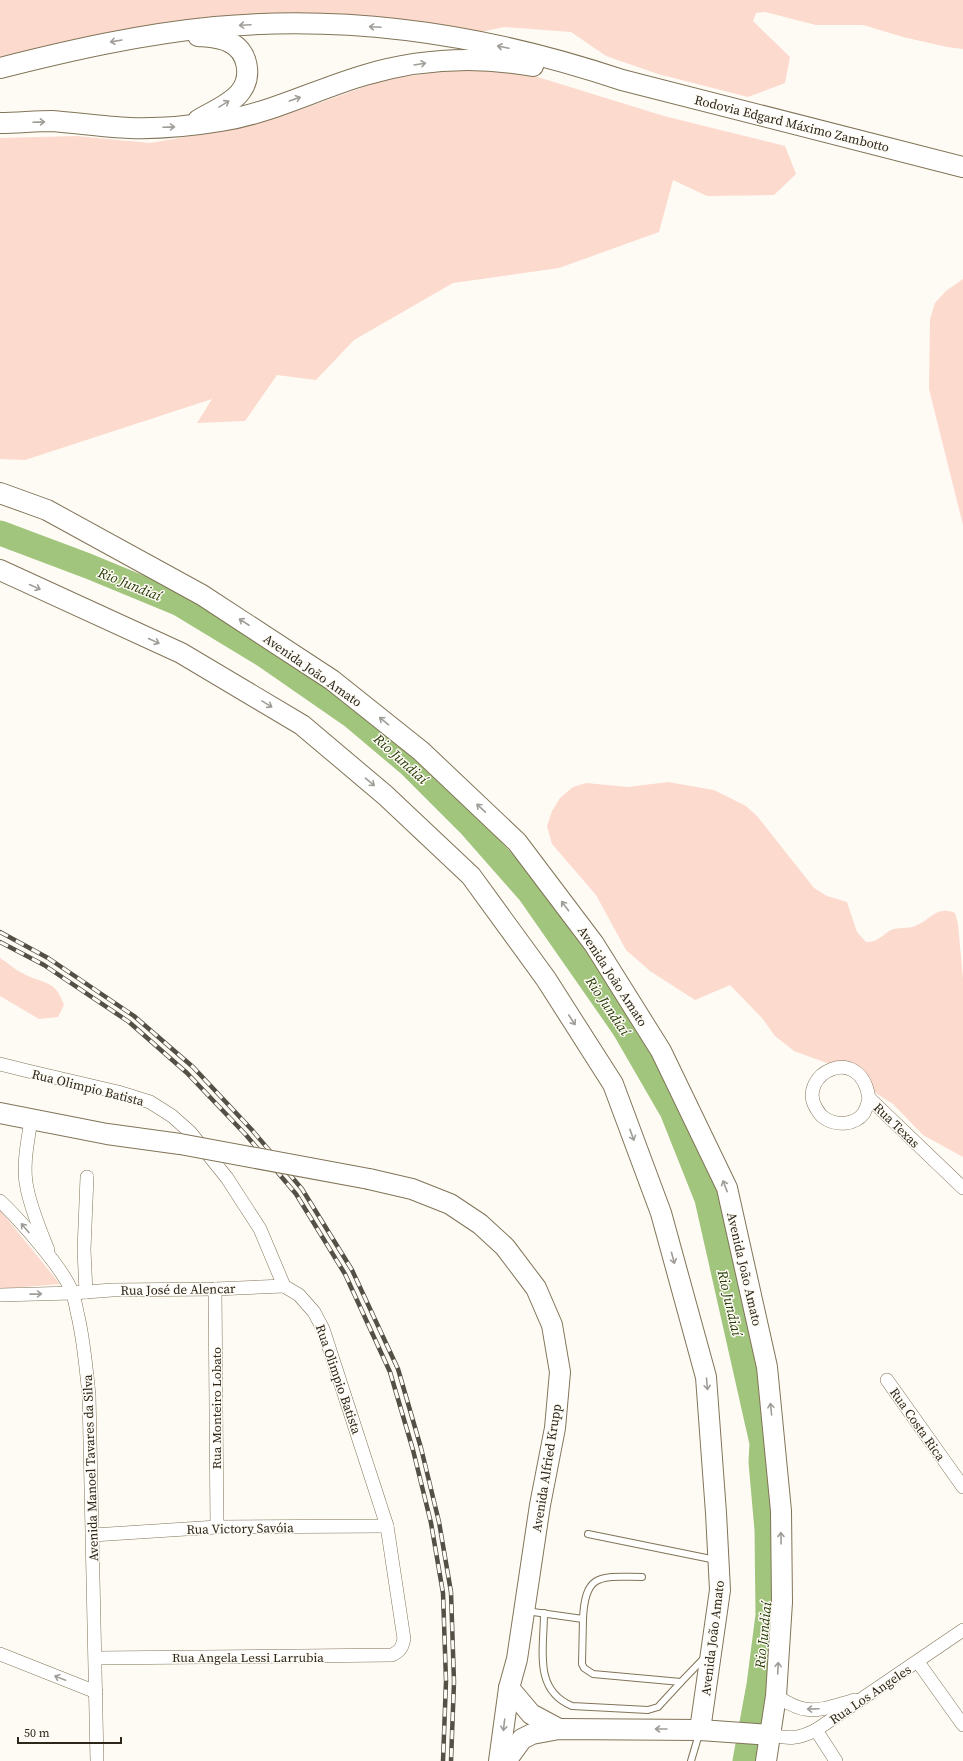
<svg xmlns="http://www.w3.org/2000/svg" width="963" height="1761" font-family="'Source Serif 4',serif">
	<style>
		.green { fill: #fcdace }
		.lines { fill: none; stroke-linecap: round; stroke-linejoin: round }
		.river { stroke: #a1c57c; stroke-width: 25 }
		.service-casing { stroke: #817458; stroke-width: 8 }
		.minor-casing { stroke: #817458; stroke-width: 14 }
		.primary-casing { stroke: #817458; stroke-width: 22 }
		.service { stroke: #fff; stroke-width: 6 }
		.minor { stroke: #fff; stroke-width: 13 }
		.primary { stroke: #fff; stroke-width: 20 }
		.rail-casing { stroke: #555046; stroke-width: 4.5 }
		.rail { stroke: #fefbf5; stroke-width: 3; stroke-dasharray: 9; stroke-linecap: butt }
		.primary-bridge-casing { stroke: #817458; stroke-width: 22; stroke-linecap: butt }
		.primary-bridge { stroke: #fff; stroke-width: 20 }
		.oneway { stroke: #a09d98 }
		.labels { text-anchor: middle; stroke-width: 3; stroke-linejoin: round; paint-order: stroke }
		.street-label { font-size: 13px; fill: #2c261b; stroke: #fefbf5 }
		.water-label { font-size: 14px; font-style: italic; fill: #253b05; stroke: #fefbf5 }
	</style>
	<rect width="100%" height="100%" fill="#fefbf5"/>
	<g class="green">
		<polygon points="0,0 963,0 963,49 947,47 903,37 863,25 816,25 765,12 756,13 753,21 790,57 785,83 748,97 658,74 606,56 571,32 504,27 471,34 359,19 0,59"/>
		<polygon points="476,66 515,70 664,116 785,146 796,174 774,195 707,196 673,180 659,232 559,268 453,283 354,340 316,380 277,375 245,421 197,423 212,399 25,460 0,459 0,138 76,136 150,143 243,127 294,112 384,80"/>
		<polygon points="963,279 963,525 929,389 930,319 935,303 946,291"/>
		<path d="M 668,782 L 714,790 L 746,806 L 757,816 L 814,888 L 827,896 L 847,902 L 857,932 L 866,942 C 877,943 882,935 891,930 C 898,927 908,929 915,926 C 931,920 936,905 955,913 L 958,924 L 963,979 L 963,1157 L 923,1135 L 893,1104 L 874,1092 L 868,1078 L 794,1051 L 775,1036 L 762,1018 L 730,985 L 695,1000 L 650,971 L 626,950 L 596,895 L 552,844 L 547,826 L 552,811 L 560,798 L 573,787 L 586,783 L 628,787 Z"/>
		<path d="M 0,958 C 8,963 15,970 24,974 C 45,985 55,979 64,1005 L 58,1017 L 39,1019 L 0,996 Z"/>
		<polygon points="0,1210 60,1284 0,1289"/>
	</g>
	<g class="lines">
		<polyline class="river" points="0,533 88,566 180,604 264,655 352,716 409,764 471,826 530,893 624,1028 672,1111 707,1199 762,1443 761,1462 767,1530 768,1615 759,1685 745,1761"/>
		<g class="service-casing">
			<g id="service">
				<polyline points="588,1534 716,1560"/>
				<path d="M 526,1611 L 583,1619 C 585,1571 602,1577 642,1577"/>
				<path d="M 544,1613 C 544,1649 533,1690 572,1706 L 648,1710 L 658,1707 L 681,1682"/>
				<polyline points="583,1619 582,1664 584,1668 593,1674 681,1682 706,1656"/>
				<polyline points="691,1761 699,1734"/>
			</g>
		</g>
		<g class="minor-casing">
			<g id="minor">
				<path d="M 0,1064 L 28,1071 L 118,1092 L 150,1102 L 172,1116 L 190,1132 L 227,1178 L 260,1229 L 284,1286 L 299,1295 L 314,1312 L 323,1329 L 387,1526 L 404,1639 C 402,1648 400,1651 392,1655 L 96,1658"/>
				<path d="M 869,1098 C 868,1103 866,1109 864,1113 C 854,1126 835,1126 823,1117 C 820,1115 818,1111 816,1108 C 796,1075 860,1041 869,1098 L 963,1188"/>
				<path d="M 31,1120 C 28,1140 22,1167 27,1188 C 31,1209 40,1230 48,1250"/>
				<path d="M 0,1201 C 19,1219 63,1268 72,1292 C 75,1299 76,1308 78,1316 C 84,1342 86,1368 89,1395 L 97,1761"/>
				<polyline points="215,1289 217,1527"/>
				<polyline points="86,1292 84,1250 87,1177"/>
				<polyline points="0,1295 73,1293 112,1290 215,1289 284,1286"/>
				<polyline points="887,1380 963,1487"/>
				<polyline points="93,1535 217,1527 387,1526"/>
				<polyline points="0,1654 96,1692"/>
				<polyline points="918,1662 963,1725"/>
				<path d="M 776,1696 C 785,1701 795,1708 805,1709 C 821,1712 839,1704 855,1700"/>
				<polyline points="816,1730 836,1761"/>
				<path d="M 771,1735 C 790,1739 798,1739 816,1730 L 963,1630"/>
			</g>
		</g>
		<g class="primary-casing">
			<g id="primary">
				<path d="M 0,68 C 71,50 142,34 215,27 C 353,14 491,36 622,80 L 963,167"/>
				<path d="M 198,120 C 211,112 232,104 241,91 C 252,76 248,52 231,43 C 221,37 209,37 198,36"/>
				<path d="M 0,123 C 17,123 35,121 52,121 C 78,123 104,127 130,128 C 160,129 191,126 221,121 C 271,113 317,89 365,75 C 419,59 477,56 533,66"/>
				<polyline points="0,493 47,510 202,595 332,680 421,751 517,842 594,944 661,1051 727,1188 767,1367 781,1511 782,1602 776,1696 766,1761"/>
				<polyline points="0,570 181,653 302,725 385,795 471,876 546,979 613,1084 661,1213 706,1377 716,1513 720,1590 700,1730"/>
				<polyline points="0,1113 107,1134 180,1144"/>
				<polyline points="369,1179 412,1189 450,1204 480,1224 505,1247 536,1288 552,1325 560,1372 555,1428 540,1505 517,1659 509,1688 499,1761"/>
				<polyline points="509,1688 531,1714 559,1729"/>
				<polyline points="506,1761 522,1739 532,1734 559,1729 700,1730 771,1735"/>
			</g>
		</g>
		<use href="#service" class="service"/>
		<use href="#minor" class="minor"/>
		<use href="#primary" class="primary"/>
		<g class="rail-casing">
			<g id="rail">
				<polyline points="0,932 48,958 134,1016 193,1067 252,1130 302,1189 352,1270 398,1369 421,1448 439,1522 451,1592 454,1682 451,1761"/>
				<polyline points="0,942 44,965 129,1022 187,1073 246,1135 296,1194 345,1274 390,1372 413,1450 431,1523 443,1593 446,1681 443,1761"/>
			</g>
		</g>
		<use href="#rail" class="rail"/>
		<g class="primary-bridge-casing">
			<polyline id="primary-bridge" points="180,1144 369,1179"/>
		</g>
		<use href="#primary-bridge" class="primary-bridge"/>
	</g>
	<defs><path id="oneway-shaft" d="M-6 0H5M1.5-3L5.5 0L1.5 3" fill="none" stroke-width="1.6" stroke-linecap="round" stroke-linejoin="round"/></defs>
	<g class="oneway">
		<use href="#oneway-shaft" transform="translate(245 25) rotate(177)"/>
		<use href="#oneway-shaft" transform="translate(375 27) rotate(-177)"/>
		<use href="#oneway-shaft" transform="translate(116 41) rotate(170)"/>
		<use href="#oneway-shaft" transform="translate(503 47) rotate(-168)"/>
		<use href="#oneway-shaft" transform="translate(420 64) rotate(-9)"/>
		<use href="#oneway-shaft" transform="translate(295 99) rotate(-19)"/>
		<use href="#oneway-shaft" transform="translate(224 104) rotate(-31)"/>
		<use href="#oneway-shaft" transform="translate(39 122) rotate(-2)"/>
		<use href="#oneway-shaft" transform="translate(169 127) rotate(-2)"/>
		<use href="#oneway-shaft" transform="translate(35 587) rotate(25)"/>
		<use href="#oneway-shaft" transform="translate(244 622) rotate(-147)"/>
		<use href="#oneway-shaft" transform="translate(154 641) rotate(25)"/>
		<use href="#oneway-shaft" transform="translate(267 704) rotate(31)"/>
		<use href="#oneway-shaft" transform="translate(384 721) rotate(-141)"/>
		<use href="#oneway-shaft" transform="translate(370 782) rotate(40)"/>
		<use href="#oneway-shaft" transform="translate(481 808) rotate(-137)"/>
		<use href="#oneway-shaft" transform="translate(565 906) rotate(-127)"/>
		<use href="#oneway-shaft" transform="translate(572 1020) rotate(57)"/>
		<use href="#oneway-shaft" transform="translate(632 1135) rotate(70)"/>
		<use href="#oneway-shaft" transform="translate(725 1186) rotate(-111)"/>
		<use href="#oneway-shaft" transform="translate(25 1228) rotate(-130)"/>
		<use href="#oneway-shaft" transform="translate(673 1258) rotate(75)"/>
		<use href="#oneway-shaft" transform="translate(36 1294) rotate(-1)"/>
		<use href="#oneway-shaft" transform="translate(707 1384) rotate(85)"/>
		<use href="#oneway-shaft" transform="translate(771 1409) rotate(-96)"/>
		<use href="#oneway-shaft" transform="translate(781 1538) rotate(-91)"/>
		<use href="#oneway-shaft" transform="translate(778 1668) rotate(-87)"/>
		<use href="#oneway-shaft" transform="translate(60 1678) rotate(-158)"/>
		<use href="#oneway-shaft" transform="translate(813 1709) rotate(178)"/>
		<use href="#oneway-shaft" transform="translate(504 1725) rotate(97)"/>
		<use href="#oneway-shaft" transform="translate(661 1729) rotate(-180)"/>
	</g>
	<g class="labels">
		<g class="street-label">
			<text transform="translate(792 123) rotate(14)" y="5">Rodovia Edgard Máximo Zambotto</text>
			<text transform="translate(313 670) rotate(35)" y="5">Avenida João Amato</text>
			<text transform="translate(613 976) rotate(57)" y="5">Avenida João Amato</text>
			<text transform="translate(88 1087) rotate(14)" y="5">Rua Olimpio Batista</text>
			<text transform="translate(897 1125) rotate(44)" y="5">Rua Texas</text>
			<text transform="translate(745 1269) rotate(77)" y="5">Avenida João Amato</text>
			<text transform="translate(178 1289) rotate(-1)" y="5">Rua José de Alencar</text>
			<text transform="translate(339 1379) rotate(71)" y="5">Rua Olimpio Batista</text>
			<text transform="translate(216 1408) rotate(-90)" y="5">Rua Monteiro Lobato</text>
			<text transform="translate(918 1424) rotate(55)" y="5">Rua Costa Rica</text>
			<text transform="translate(90 1468) rotate(-92)" y="5">Avenida Manoel Tavares da Silva</text>
			<text transform="translate(546 1468) rotate(-81)" y="5">Avenida Alfried Krupp</text>
			<text transform="translate(240 1528) rotate(-1)" y="5">Rua Victory Savóia</text>
			<text transform="translate(712 1638) rotate(-83)" y="5">Avenida João Amato</text>
			<text x="248" y="1662">Rua Angela Lessi Larrubia</text>
			<text transform="translate(870 1694) rotate(-34)" y="5">Rua Los Angeles</text>
		</g>
		<g class="water-label">
			<text transform="translate(130 584) rotate(22)" y="5">Rio Jundiaí</text>
			<text transform="translate(401 759) rotate(42)" y="5">Rio Jundiaí</text>
			<text transform="translate(608 1006) rotate(56)" y="5">Rio Jundiaí</text>
			<text transform="translate(730 1303) rotate(77)" y="5">Rio Jundiaí</text>
			<text transform="translate(763 1635) rotate(-84)" y="5">Rio Jundiaí</text>
		</g>
	</g>
	<path d="M18 1737v6h103v-6" fill="none" stroke="#2c261b" stroke-width="2"/>
	<text x="24" y="1737" font-size="12" fill="#2c261b" stroke="#fefbf5" stroke-width="3" paint-order="stroke">50 m</text>
</svg>
